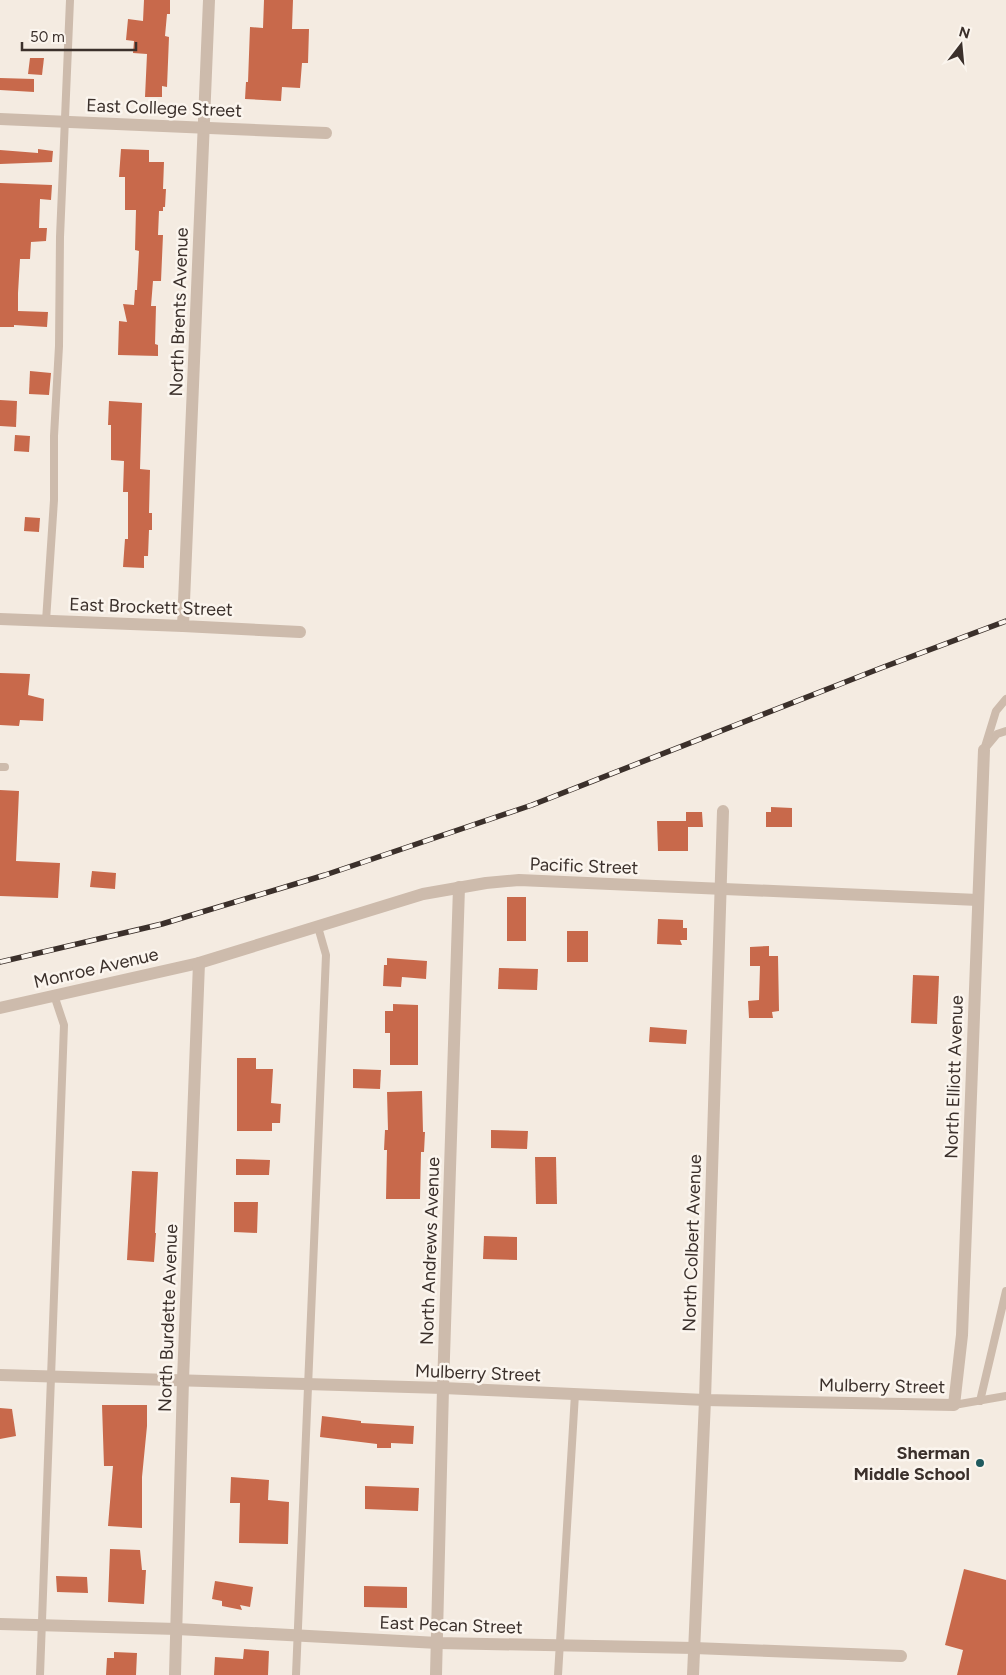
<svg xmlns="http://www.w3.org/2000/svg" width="1006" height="1675" font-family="Figtree,sans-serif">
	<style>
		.building { fill: #c8694b }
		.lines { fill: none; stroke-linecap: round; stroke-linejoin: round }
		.service { stroke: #cdbbac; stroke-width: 8 }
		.minor { stroke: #cdbbac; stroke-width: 12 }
		.tertiary { stroke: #cdbbac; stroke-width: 12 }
		.rail-casing { stroke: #3b302b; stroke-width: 5.5 }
		.rail { stroke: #fbf5ee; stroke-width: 4; stroke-dasharray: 11; stroke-linecap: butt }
		.poi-dot { fill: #1f5a5e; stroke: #fbf5ee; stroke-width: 2 }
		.labels { text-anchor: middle; stroke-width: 5; stroke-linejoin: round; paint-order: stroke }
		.street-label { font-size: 18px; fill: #3b302b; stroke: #fbf5ee }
		.poi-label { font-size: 18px; font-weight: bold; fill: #3b302b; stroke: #fbf5ee; text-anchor: end }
	</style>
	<rect width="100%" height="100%" fill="#f4ebe1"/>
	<g class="building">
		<polygon points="144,0 170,0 170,14 167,14 165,36 169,37 167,87 162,86 162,97 145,97 147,54 133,53 134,41 126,40 128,19 143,21"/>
		<polygon points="264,0 293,0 292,29 309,29 308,63 302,63 300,88 282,87 281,101 245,99 246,82 248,82 250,27 263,28"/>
		<polygon points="30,58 44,58 42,75 28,74"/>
		<polygon points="0,78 34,79 34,92 0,90"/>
		<polygon points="38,149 53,151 52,162 0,164 0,150 38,153"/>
		<polygon points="121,149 149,150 149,162 164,162 163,189 166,189 165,207 163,207 163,211 159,211 158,235 163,235 161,281 153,281 151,306 156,306 155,344 158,345 158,356 118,355 119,321 127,322 123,304 134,305 135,290 137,290 139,251 135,250 136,210 125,210 125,177 119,177"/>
		<polygon points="0,183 52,185 51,200 40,199 39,228 47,228 46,241 31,242 30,259 20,259 18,293 18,311 48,312 47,327 14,325 14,327 0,327"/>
		<polygon points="30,371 51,373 49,395 29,394"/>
		<polygon points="0,400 17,401 16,427 0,426"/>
		<polygon points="109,401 142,403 140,469 150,470 149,513 152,513 152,530 149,530 148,556 144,556 144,568 123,567 125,539 128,539 128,492 123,492 124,461 111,460 111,425 108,425"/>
		<polygon points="15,435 30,436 29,452 14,451"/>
		<polygon points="25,517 40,518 39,532 24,531"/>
		<polygon points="0,673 30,674 28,695 44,699 43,721 20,720 19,726 0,725"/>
		<polygon points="0,790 19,791 16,861 60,863 58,898 0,896"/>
		<polygon points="771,807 792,808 792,827 766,827 766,812 771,812"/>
		<polygon points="686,812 702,812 703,827 688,827 688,851 658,851 657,821 686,821"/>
		<polygon points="92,871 116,873 115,889 90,887"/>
		<rect x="507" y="897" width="19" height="44"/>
		<polygon points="658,919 683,920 683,928 687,928 687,940 680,940 682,945 657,944"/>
		<rect x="567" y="931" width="21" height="31"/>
		<polygon points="769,946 769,956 778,956 779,1011 772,1012 773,1018 749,1018 748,1001 759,1000 760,966 750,966 750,947"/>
		<polygon points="387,958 427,961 426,979 402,977 401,987 383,986 384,965 387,965"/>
		<polygon points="499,968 538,969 537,990 498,989"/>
		<polygon points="913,975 939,976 937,1024 911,1023"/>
		<polygon points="393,1004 418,1005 418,1065 390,1065 390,1033 385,1033 385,1011 393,1011"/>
		<polygon points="650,1027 687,1030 686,1044 649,1042"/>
		<polygon points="237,1058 256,1058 256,1069 273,1069 271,1103 281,1104 280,1123 272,1123 272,1131 237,1131"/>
		<polygon points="353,1069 381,1070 380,1089 353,1088"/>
		<polygon points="422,1091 423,1132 425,1132 424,1152 421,1152 420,1199 386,1199 387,1150 384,1150 385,1130 388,1130 387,1092"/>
		<polygon points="491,1130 528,1131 527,1149 491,1148"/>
		<polygon points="535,1157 556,1157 557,1204 536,1204"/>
		<polygon points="236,1159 270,1160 269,1175 236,1175"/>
		<polygon points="132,1171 158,1172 155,1233 156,1233 154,1262 127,1260"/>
		<polygon points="234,1202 258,1202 257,1233 234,1232"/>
		<polygon points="484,1236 517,1237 517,1260 483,1259"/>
		<polygon points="102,1405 147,1405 147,1426 142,1477 142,1528 108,1526 113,1466 104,1466"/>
		<polygon points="0,1408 12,1409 16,1436 0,1439"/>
		<polygon points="322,1416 361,1421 361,1423 414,1426 413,1444 391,1443 391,1448 377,1448 377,1444 320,1437"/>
		<polygon points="231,1477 269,1480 268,1500 289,1502 288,1544 239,1543 240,1503 230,1503"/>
		<polygon points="365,1486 419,1488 418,1511 365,1509"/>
		<polygon points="110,1549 140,1550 142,1570 146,1570 144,1604 108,1602"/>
		<polygon points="964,1569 1006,1580 1006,1675 957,1675 963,1650 945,1645"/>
		<polygon points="56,1576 87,1577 88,1593 57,1592"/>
		<polygon points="215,1581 253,1587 250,1607 240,1605 242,1610 222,1606 222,1601 212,1599"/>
		<polygon points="364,1586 407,1587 407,1608 364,1607"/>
		<polygon points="244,1649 269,1651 268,1675 214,1675 215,1657 243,1659"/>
		<polygon points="114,1652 137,1653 136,1675 106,1675 107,1658 114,1658"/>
	</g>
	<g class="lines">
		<g class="service">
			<polyline points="46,621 54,500 54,436 59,346 60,237 70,0"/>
			<polyline points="987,746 997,734 1006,731"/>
			<polyline points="984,750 996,711 1006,699"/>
			<polyline points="0,767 5,767"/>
			<polyline points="980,1401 1006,1291"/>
			<polyline points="954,1405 1006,1396"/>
			<polyline points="40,1675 64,1025 54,995"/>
			<polyline points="296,1675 326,955 318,927"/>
			<polyline points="558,1675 575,1394"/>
		</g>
		<g class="minor">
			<polyline points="209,0 183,626 300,632"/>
			<polyline points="0,119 326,133"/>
			<polyline points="0,1008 199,963 423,894 486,883 519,880 978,900"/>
			<polyline points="0,1375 443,1388 705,1400 954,1405 962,1335 984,750"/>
			<polyline points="0,1624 177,1629 438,1643 694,1648 901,1656"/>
			<polyline points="175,1675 183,1380 199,963"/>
			<polyline points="436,1675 443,1388 459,887"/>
			<polyline points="693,1675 705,1400 723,811"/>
		</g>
		<polyline class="tertiary" points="0,619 183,626"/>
		<g class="rail-casing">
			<polyline id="rail" points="0,962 162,924 325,875 532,805 881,668 1006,621"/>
		</g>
		<use href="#rail" class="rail"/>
	</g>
	<circle class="poi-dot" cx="980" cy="1463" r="5"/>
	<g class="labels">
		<g class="street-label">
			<text transform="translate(164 108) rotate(2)" y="6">East College Street</text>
			<text transform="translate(179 312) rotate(-88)" y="6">North Brents Avenue</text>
			<text transform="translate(151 607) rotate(2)" y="6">East Brockett Street</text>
			<text transform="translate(584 866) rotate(2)" y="6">Pacific Street</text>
			<text transform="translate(96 968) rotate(-13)" y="6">Monroe Avenue</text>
			<text transform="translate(954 1077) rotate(-88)" y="6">North Elliott Avenue</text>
			<text transform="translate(692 1243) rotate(-88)" y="6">North Colbert Avenue</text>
			<text transform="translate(430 1251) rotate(-88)" y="6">North Andrews Avenue</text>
			<text transform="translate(168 1318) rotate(-88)" y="6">North Burdette Avenue</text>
			<text transform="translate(478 1373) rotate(2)" y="6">Mulberry Street</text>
			<text transform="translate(882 1386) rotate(1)" y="6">Mulberry Street</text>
			<text transform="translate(451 1625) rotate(2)" y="6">East Pecan Street</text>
		</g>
		<g class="poi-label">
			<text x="970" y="1459">Sherman<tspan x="970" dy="21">Middle School</tspan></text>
		</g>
	</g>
	<g transform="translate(961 45) rotate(16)" stroke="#fbf5ee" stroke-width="4" paint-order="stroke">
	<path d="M0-4L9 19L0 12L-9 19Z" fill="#3b302b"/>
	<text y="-8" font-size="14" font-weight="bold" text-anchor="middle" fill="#3b302b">N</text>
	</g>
	<path d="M22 42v8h114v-8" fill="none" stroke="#3b302b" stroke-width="2.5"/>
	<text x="30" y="42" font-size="15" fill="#3b302b" stroke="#fbf5ee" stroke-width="4" paint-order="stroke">50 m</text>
</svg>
